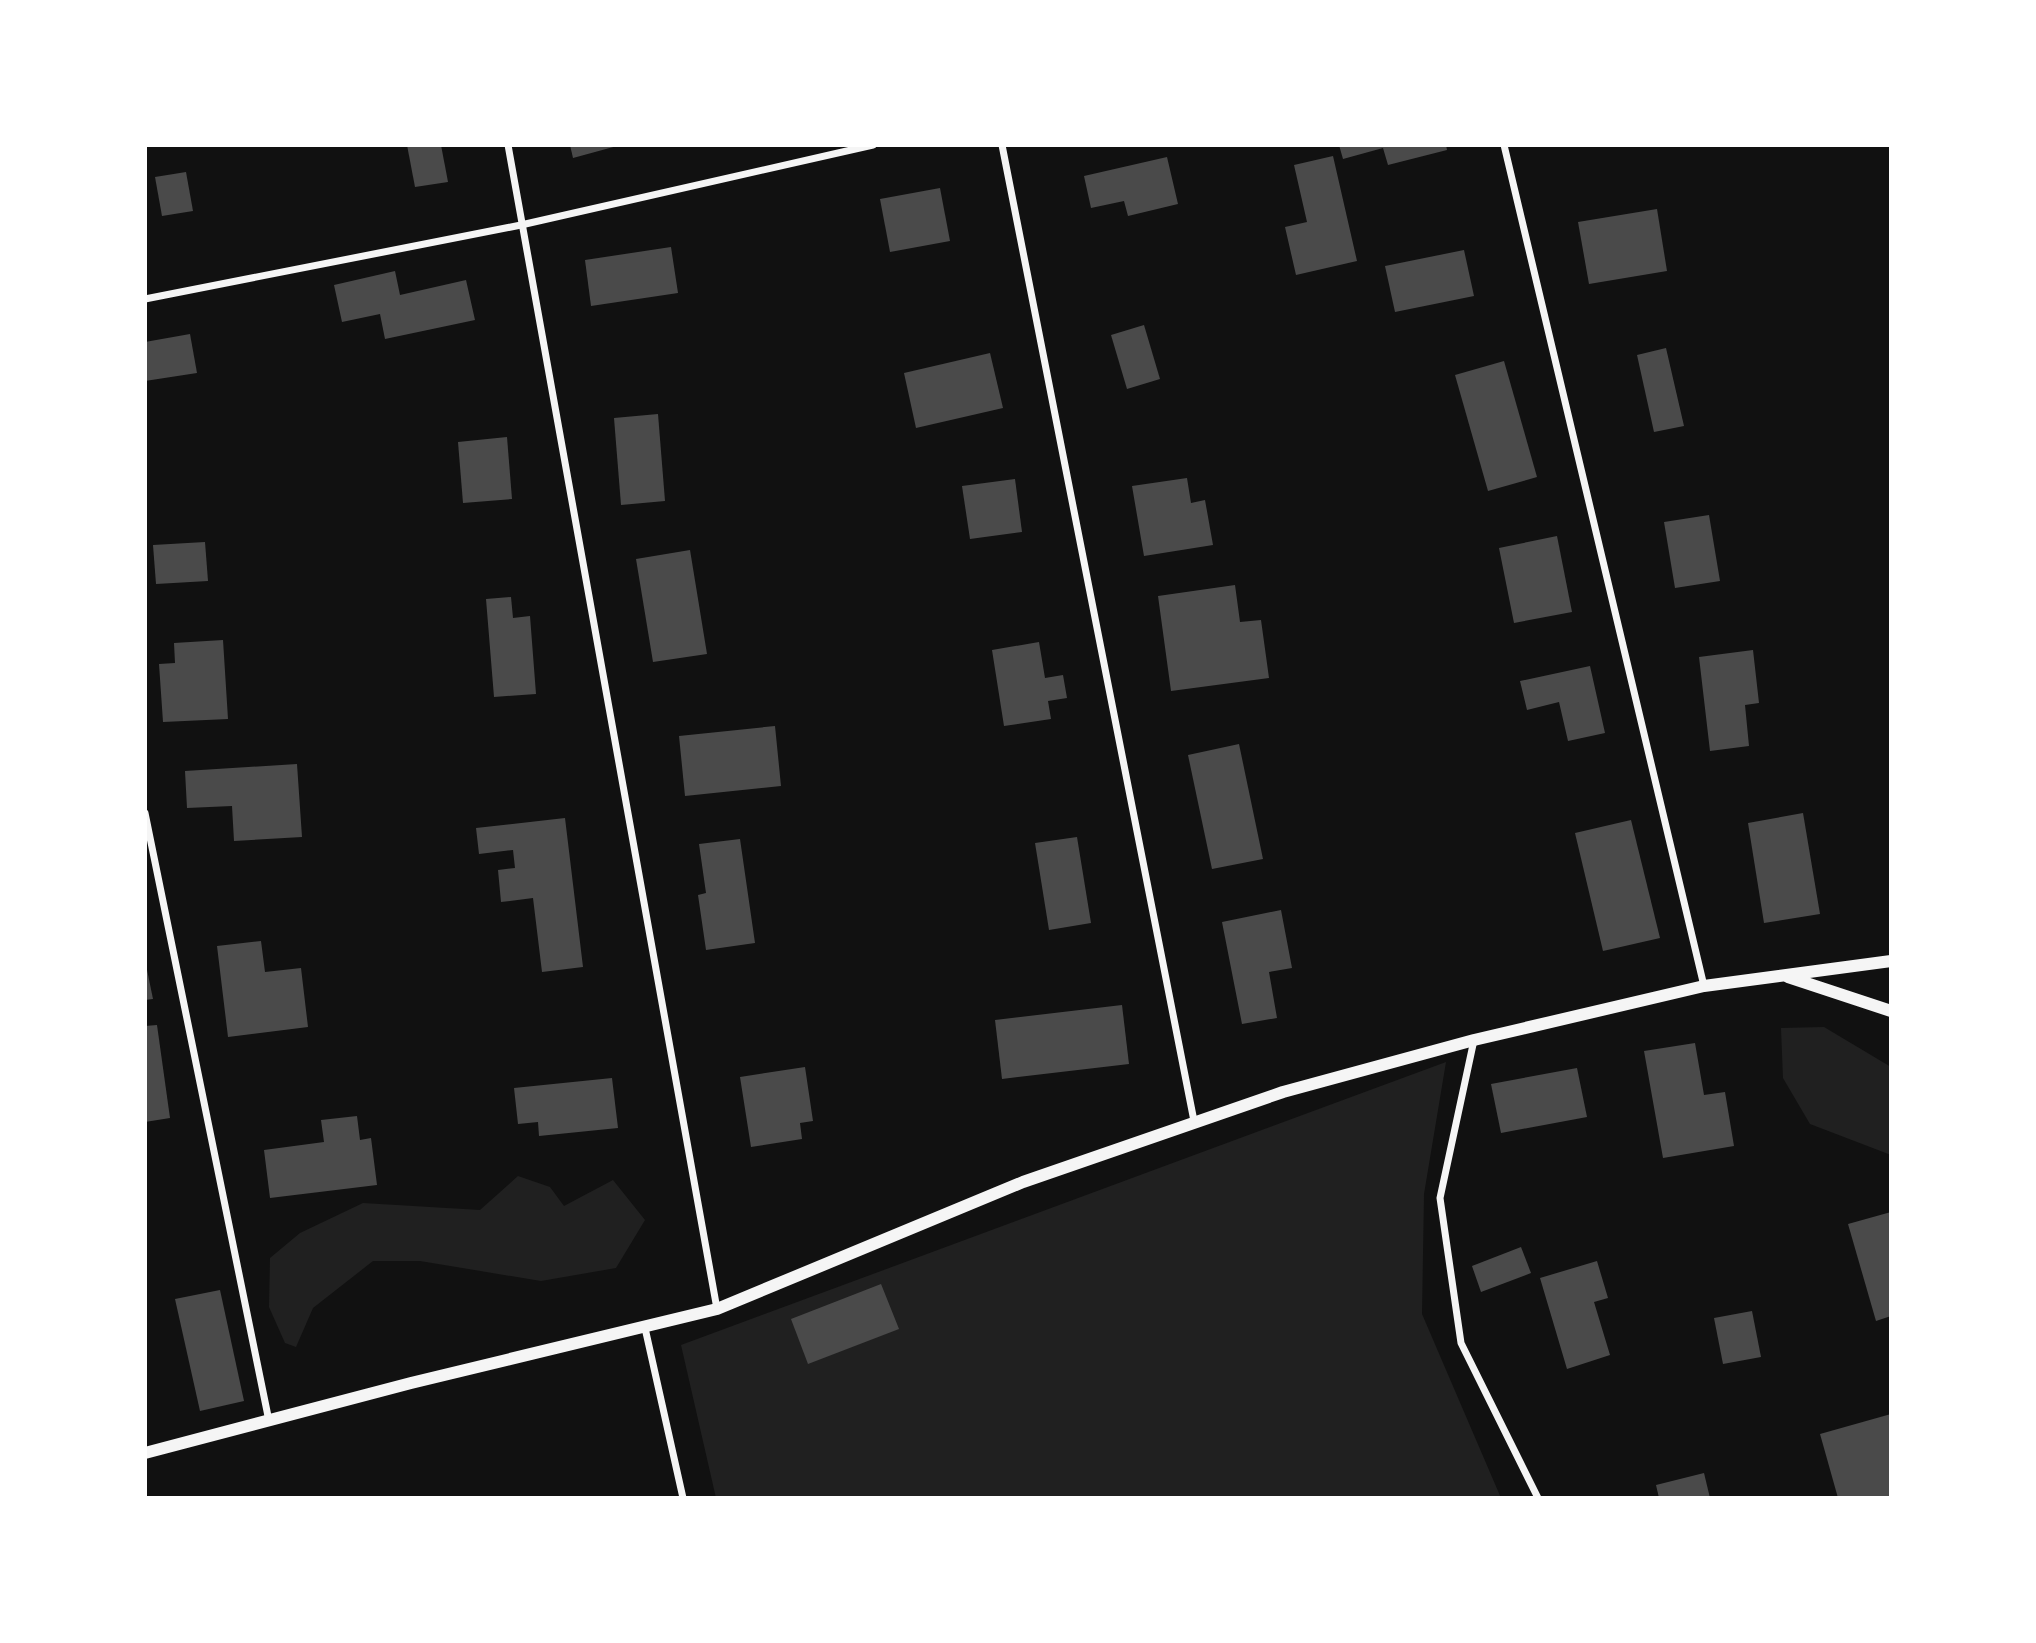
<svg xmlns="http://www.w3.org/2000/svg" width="2036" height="1643" font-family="'Source Sans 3',sans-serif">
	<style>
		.green { fill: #202020 }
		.building { fill: #4a4a4a }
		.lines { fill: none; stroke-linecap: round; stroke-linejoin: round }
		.minor { stroke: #f5f5f5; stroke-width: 7 }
		.tertiary { stroke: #f5f5f5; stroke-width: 12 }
	</style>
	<rect width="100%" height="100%" fill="#111"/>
	<g class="green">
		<polygon points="1824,1027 1891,1067 1891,1155 1810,1124 1783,1078 1781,1028"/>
		<polygon points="1446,1062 1424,1194 1422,1314 1501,1498 716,1498 681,1345"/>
		<polygon points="518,1176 550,1187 564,1206 613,1180 645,1220 616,1268 541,1281 420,1261 373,1261 313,1308 296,1347 285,1343 269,1307 270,1258 300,1233 363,1203 480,1210"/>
	</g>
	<g class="building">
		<polygon points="407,145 441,145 448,182 415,187"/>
		<polygon points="570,145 617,145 617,146 573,158"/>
		<polygon points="1339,145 1446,145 1447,150 1388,165 1383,148 1343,159"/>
		<polygon points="1333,156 1357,261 1296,275 1285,227 1307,222 1294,165"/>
		<polygon points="1167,157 1178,204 1128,216 1124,201 1091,208 1084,176"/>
		<polygon points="186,172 193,211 162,216 155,177"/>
		<polygon points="940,188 950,241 890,252 880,199"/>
		<polygon points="1657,209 1667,271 1589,284 1578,222"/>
		<polygon points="671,247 678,293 591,306 585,260"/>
		<polygon points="1464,250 1474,296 1395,312 1385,266"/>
		<polygon points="395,271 400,295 466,280 475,320 385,339 380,314 342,322 334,285"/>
		<polygon points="1144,325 1160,379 1127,389 1111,335"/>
		<polygon points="190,334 197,373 145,381 145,342"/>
		<polygon points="1666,348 1684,426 1654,432 1637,355"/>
		<polygon points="990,353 1003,408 916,428 904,373"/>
		<polygon points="1504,361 1537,477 1488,491 1455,375"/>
		<polygon points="658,414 665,501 621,505 614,418"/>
		<polygon points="507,437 512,499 463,503 458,442"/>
		<polygon points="1187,478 1191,503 1205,500 1213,545 1144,556 1132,486"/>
		<polygon points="1015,479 1022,532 970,539 962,486"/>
		<polygon points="1709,515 1720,581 1675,588 1664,522"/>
		<polygon points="1557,536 1572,612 1514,623 1499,548"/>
		<polygon points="205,542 208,581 156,584 153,545"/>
		<polygon points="690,550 707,654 653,662 636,559"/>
		<polygon points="1235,585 1240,622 1261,620 1269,678 1171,691 1158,596"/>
		<polygon points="511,597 513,618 530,616 536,694 494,697 486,599"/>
		<polygon points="223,640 228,719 163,722 159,664 175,663 174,643"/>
		<polygon points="1039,642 1045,678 1063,675 1067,698 1048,701 1051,719 1004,726 992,650"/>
		<polygon points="1753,650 1759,703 1745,705 1749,746 1710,751 1699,657"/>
		<polygon points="1590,666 1605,733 1568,741 1559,702 1527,710 1520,681"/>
		<polygon points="775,726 781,786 685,796 679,736"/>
		<polygon points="1239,744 1263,859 1212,869 1188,755"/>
		<polygon points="297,764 302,837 234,841 232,806 187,808 185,771"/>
		<polygon points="1803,813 1820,914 1764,923 1748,823"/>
		<polygon points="565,818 583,967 542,972 533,898 501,902 498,870 515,868 513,850 479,854 476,828"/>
		<polygon points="1631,820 1660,938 1603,951 1575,833"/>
		<polygon points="1077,837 1091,923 1049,930 1035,843"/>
		<polygon points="740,839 755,943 706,950 698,895 706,893 699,844"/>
		<polygon points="1281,910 1292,968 1269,972 1277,1018 1242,1024 1222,922"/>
		<polygon points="261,941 265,972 301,968 308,1027 228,1037 217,946"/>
		<polygon points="145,960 153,999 145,1000"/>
		<polygon points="1122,1005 1129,1064 1002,1079 995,1020"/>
		<polygon points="157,1025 170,1118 145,1122 145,1026"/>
		<polygon points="1695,1043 1704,1095 1725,1092 1734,1146 1663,1158 1644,1051"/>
		<polygon points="805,1067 813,1121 800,1123 802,1139 751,1147 740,1077"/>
		<polygon points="1577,1068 1587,1117 1501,1133 1491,1084"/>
		<polygon points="612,1078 618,1128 539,1136 538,1122 518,1124 514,1088"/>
		<polygon points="357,1116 360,1140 371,1138 377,1185 270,1198 264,1150 324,1142 321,1120"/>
		<polygon points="1891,1212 1891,1316 1876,1321 1848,1224"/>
		<polygon points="1521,1247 1531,1273 1481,1292 1472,1266"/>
		<polygon points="1597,1261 1608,1298 1594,1302 1610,1355 1567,1369 1540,1278"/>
		<polygon points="881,1284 899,1329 808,1364 791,1319"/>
		<polygon points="220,1290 244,1401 200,1411 175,1299"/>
		<polygon points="1752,1311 1761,1357 1723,1364 1714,1318"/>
		<polygon points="1891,1414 1891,1498 1838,1498 1820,1434"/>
		<polygon points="1704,1473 1710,1498 1659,1498 1656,1485"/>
	</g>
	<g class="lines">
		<g class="minor">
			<polyline points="508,145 717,1309"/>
			<polyline points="1002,145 1194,1121"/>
			<polyline points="1504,145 1704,986"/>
			<polyline points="145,299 521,225 873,145"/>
			<polyline points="145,813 269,1421"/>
			<polyline points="1474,1040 1440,1198 1461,1343 1538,1498"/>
			<polyline points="645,1328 683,1498"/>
		</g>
		<g class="tertiary">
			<polyline points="1788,977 1891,1011"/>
			<polyline points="145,1453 411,1383 717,1309 1023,1182 1283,1092 1474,1040 1704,986 1891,961"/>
		</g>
	</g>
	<rect width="2036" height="1643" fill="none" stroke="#ffffff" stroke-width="294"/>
</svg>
